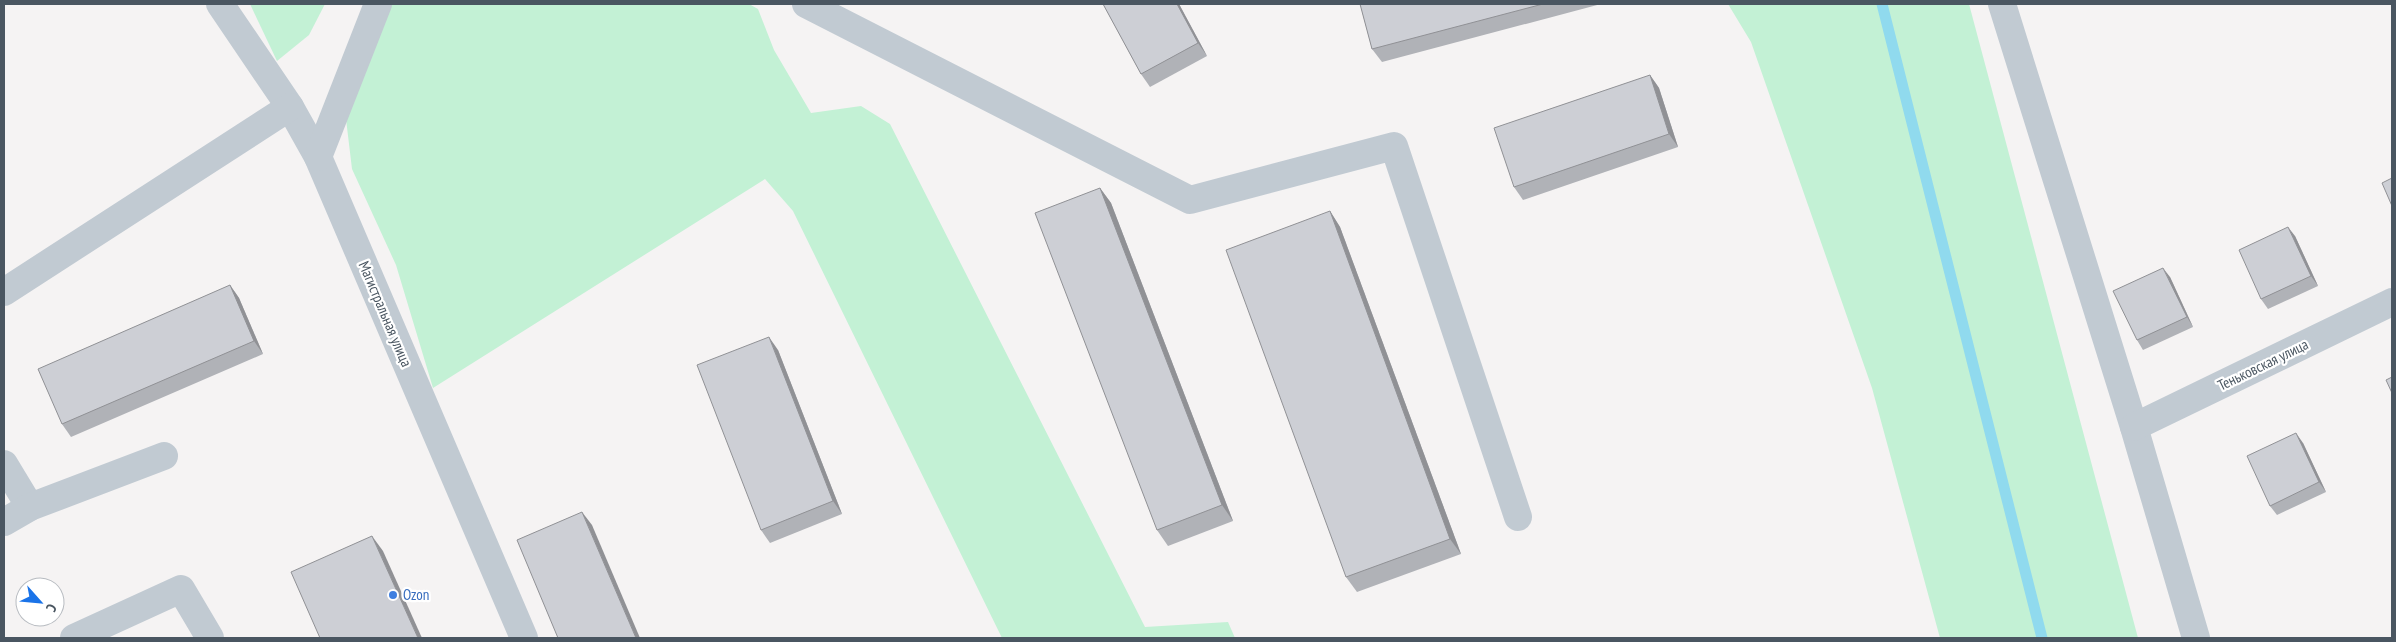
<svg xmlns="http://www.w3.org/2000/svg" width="2396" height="642" font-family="'PT Sans Narrow',sans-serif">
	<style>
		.green { fill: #c3f1d5 }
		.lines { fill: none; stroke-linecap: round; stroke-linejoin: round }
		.stream { stroke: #90daee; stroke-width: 11 }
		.minor { stroke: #c1cad2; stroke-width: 28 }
		.wall { fill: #b0b2b7 }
		.shaded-wall { fill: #909195 }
		.building { fill: #cdcfd5; stroke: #909195 }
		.shop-dot { fill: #3f7fe0; stroke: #fff; stroke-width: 2 }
		.labels { text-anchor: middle; stroke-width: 4.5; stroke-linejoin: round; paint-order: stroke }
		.street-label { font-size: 15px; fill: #4a5661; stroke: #fff }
		.shop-label { font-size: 15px; fill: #366cbe; stroke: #fff; text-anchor: start }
	</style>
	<rect width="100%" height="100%" fill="#f5f3f3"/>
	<g class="green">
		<polygon points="250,4 325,4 309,35 277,61"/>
		<polygon points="387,4 749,4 758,9 774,50 811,113 861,106 890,124 1145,627 1228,622 1235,638 1002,638 793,211 765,179 433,388 396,265 352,169 343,94"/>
		<polygon points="1728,4 1969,4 2138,638 1940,638 1872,388 1751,42"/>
	</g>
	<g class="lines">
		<polyline class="stream" points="1882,4 2042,638"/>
		<g class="minor">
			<polyline points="220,4 290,107 318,157 524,638"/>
			<polyline points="806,4 1190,200 1394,146 1518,517"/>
			<polyline points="2002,4 2134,427 2196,638"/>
			<polyline points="318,157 378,4"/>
			<polyline points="4,292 290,107"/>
			<polyline points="2134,427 2392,302"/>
			<polyline points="4,464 30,507"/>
			<polyline points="4,522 30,507 164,456"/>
			<polyline points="74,638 181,589 210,638"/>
		</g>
	</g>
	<g class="wall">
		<polygon points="1103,4 1179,4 1207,56 1150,87 1141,74"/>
		<polygon points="1360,4 1601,4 1382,62 1372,49"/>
		<polygon points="1650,75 1659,88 1678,147 1523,200 1514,187"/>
		<polygon points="1100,188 1111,203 1233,521 1168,546 1157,530"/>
		<polygon points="1330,211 1340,227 1461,554 1357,592 1346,577"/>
		<polygon points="2295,236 2318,286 2268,309 2261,299"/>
		<polygon points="2170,277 2193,327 2143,350 2137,340"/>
		<polygon points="230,285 239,298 263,354 71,437 62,424"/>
		<polygon points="778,350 842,514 770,543 761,530"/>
		<polygon points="2303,443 2326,492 2277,515 2270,506"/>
	</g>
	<g class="shaded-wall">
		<polygon points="1177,4 1179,4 1207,56 1198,43"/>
		<polygon points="1650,75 1659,88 1678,147 1669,134"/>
		<polygon points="1100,188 1111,203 1233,521 1222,505"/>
		<polygon points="1330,211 1340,227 1461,554 1450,539"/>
		<polygon points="2288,227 2295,236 2318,286 2311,276"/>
		<polygon points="2163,268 2170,277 2193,327 2187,317"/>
		<polygon points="230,285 239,298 263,354 254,341"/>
		<polygon points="769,337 778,350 842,514 833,501"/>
		<polygon points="2296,433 2303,443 2326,492 2319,482"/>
		<polygon points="582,512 592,525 640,638 636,638"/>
		<polygon points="372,536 383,551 422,638 418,638"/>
	</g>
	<g class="building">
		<polygon points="1103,4 1177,4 1198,43 1141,74"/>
		<polygon points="1360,4 1543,4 1372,49"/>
		<polygon points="1650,75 1669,134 1514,187 1494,128"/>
		<polygon points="2392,178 2392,206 2382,183"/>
		<polygon points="1100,188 1222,505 1157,530 1035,213"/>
		<polygon points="1330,211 1450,539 1346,577 1226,250"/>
		<polygon points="2288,227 2311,276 2261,299 2239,250"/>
		<polygon points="2163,268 2187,317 2137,340 2113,291"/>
		<polygon points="230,285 254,341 62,424 38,369"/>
		<polygon points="769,337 833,501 761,530 697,365"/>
		<polygon points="2392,377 2392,393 2386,380"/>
		<polygon points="2296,433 2319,482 2270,506 2247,456"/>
		<polygon points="582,512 636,638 558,638 517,540"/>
		<polygon points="372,536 418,638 320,638 291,572"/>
	</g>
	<circle class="shop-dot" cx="393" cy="595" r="5"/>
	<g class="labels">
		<g class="street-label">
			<text transform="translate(385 314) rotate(67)" y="5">Магистральная улица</text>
			<text transform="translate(2263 365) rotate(-26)" y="5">Теньковская улица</text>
		</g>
		<g class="shop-label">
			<text x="403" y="600">Ozon</text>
		</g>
	</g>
	<rect width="2396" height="642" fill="none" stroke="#4a5661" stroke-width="10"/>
	<g transform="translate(40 602) rotate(117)"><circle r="24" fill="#ffffff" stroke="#b7bbc0"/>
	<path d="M0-4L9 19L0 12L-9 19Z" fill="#1a73e8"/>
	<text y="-8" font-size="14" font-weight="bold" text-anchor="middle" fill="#4a5661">С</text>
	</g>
</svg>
